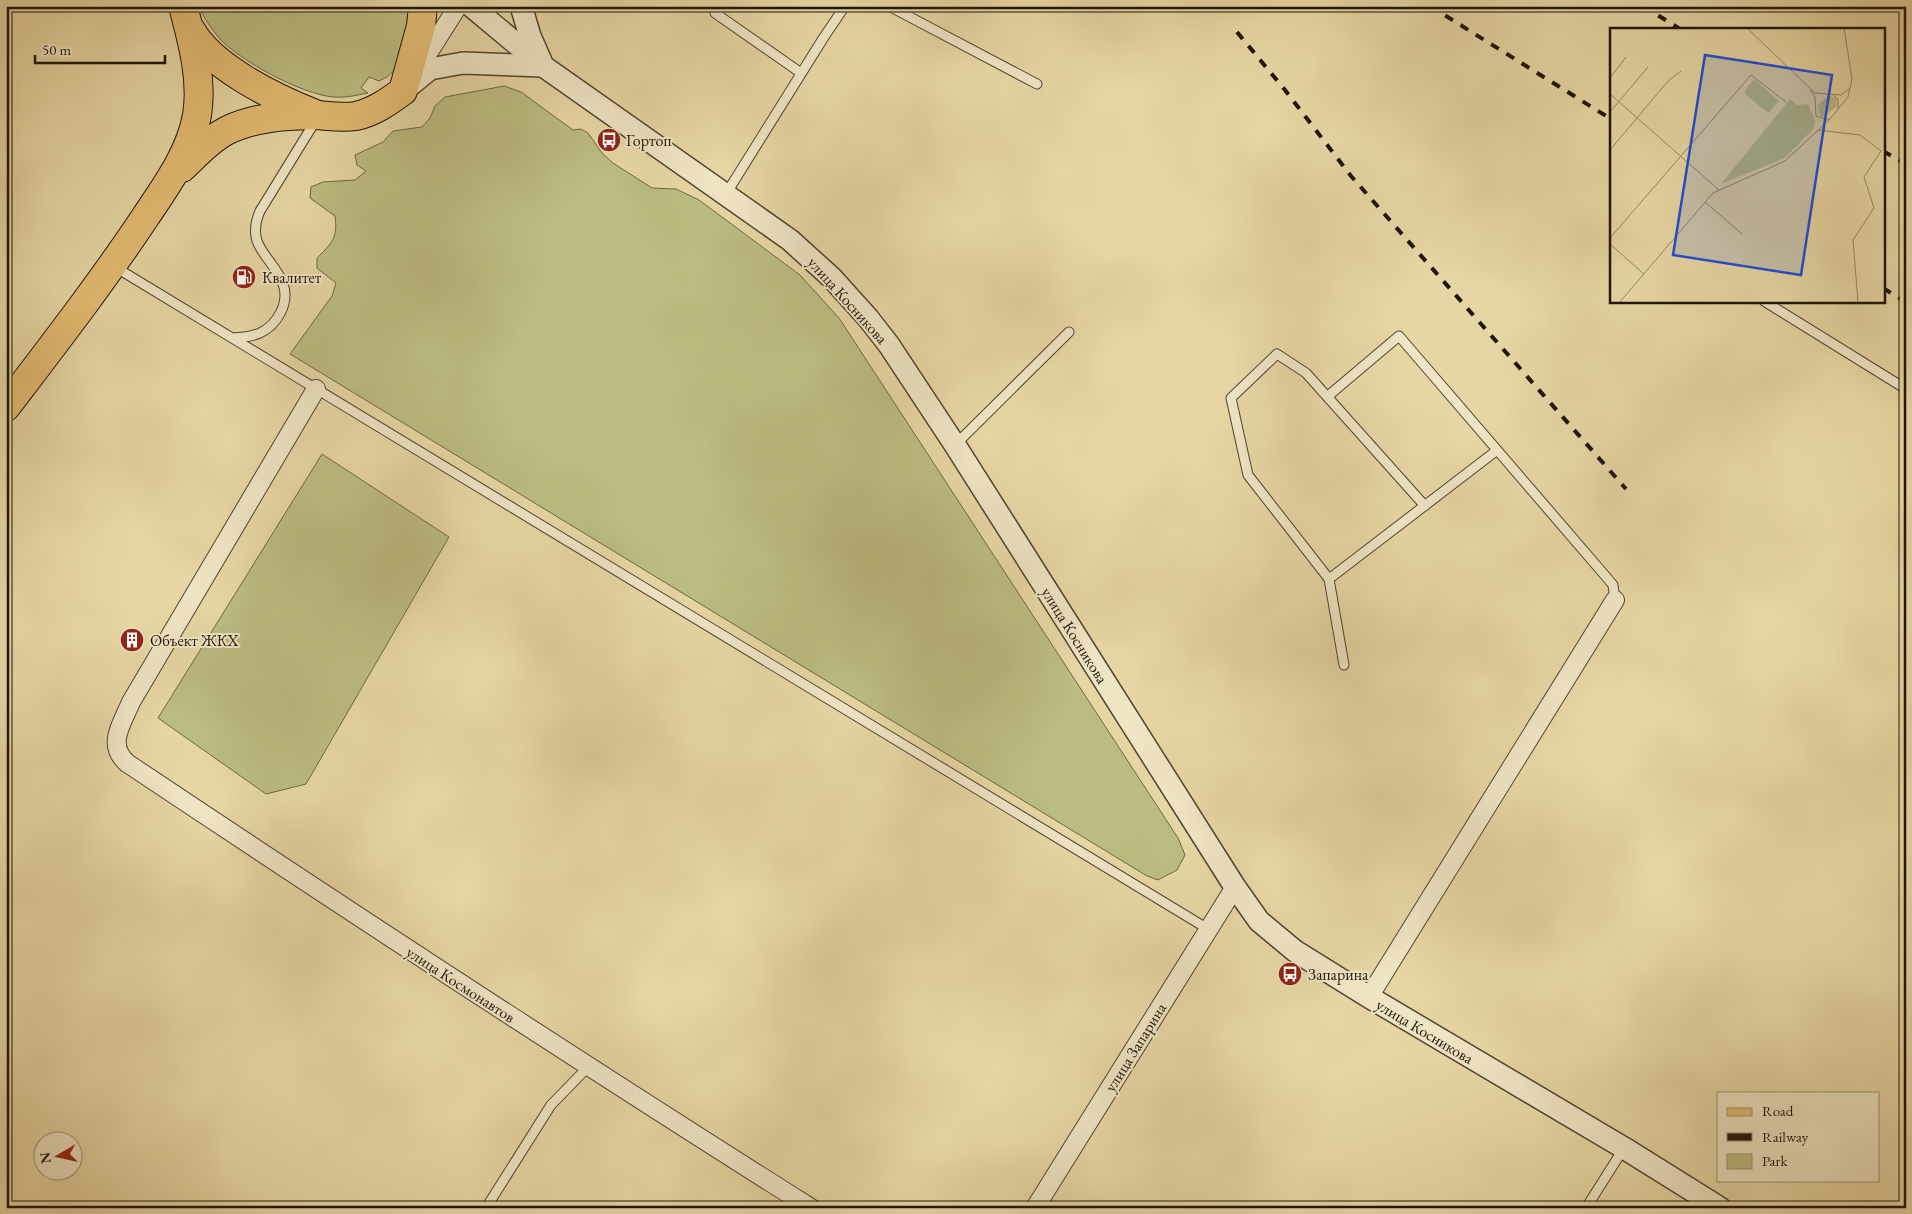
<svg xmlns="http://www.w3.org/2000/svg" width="1912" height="1214" font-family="'EB Garamond',serif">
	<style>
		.green { fill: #bbbc81; stroke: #6c6845 }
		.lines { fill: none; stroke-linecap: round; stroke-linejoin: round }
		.service-casing { stroke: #504430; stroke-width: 11 }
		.minor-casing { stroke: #504430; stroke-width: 20 }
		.tertiary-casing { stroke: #504430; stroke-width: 24 }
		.primary-casing { stroke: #1e1409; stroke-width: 30 }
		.service { stroke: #efe4c3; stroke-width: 9 }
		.minor { stroke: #efe4c3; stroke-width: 18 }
		.tertiary { stroke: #efe4c3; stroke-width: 21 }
		.primary { stroke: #e3bb72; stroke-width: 28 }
		.rail { stroke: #1e1409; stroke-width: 4; stroke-dasharray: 9 9; stroke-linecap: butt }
		.labels { text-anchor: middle; stroke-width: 4; stroke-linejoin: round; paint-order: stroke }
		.poi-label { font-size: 16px; fill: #1e1409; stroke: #efe4c3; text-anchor: start }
		.street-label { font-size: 16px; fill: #1e1409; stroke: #efe4c3 }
		.inset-road { fill: none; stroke: #968865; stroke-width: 1 }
		.view { fill: #1d4ed8; fill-opacity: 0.15; stroke: #1d4ed8; stroke-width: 2.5 }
		.inset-edge { fill: none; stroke: #1e1409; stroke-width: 2.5 }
	</style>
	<rect width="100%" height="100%" fill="#e6d6a3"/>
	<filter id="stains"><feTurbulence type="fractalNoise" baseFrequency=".004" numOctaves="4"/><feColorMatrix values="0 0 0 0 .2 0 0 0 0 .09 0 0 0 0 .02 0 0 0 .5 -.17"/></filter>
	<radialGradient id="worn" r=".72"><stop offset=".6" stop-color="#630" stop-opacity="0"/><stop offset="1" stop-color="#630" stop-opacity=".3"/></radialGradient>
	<g class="green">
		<path d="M 198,6 L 411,6 L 398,67 L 387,77 L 379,81 L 369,77 L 361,88 L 368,93 C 357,95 346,98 334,97 C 303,95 240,61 219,38 C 211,28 204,18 198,6 Z"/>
		<path d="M 504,86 L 521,92 L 573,130 L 581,129 L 588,133 L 602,153 L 613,163 L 652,188 L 676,189 L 699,200 L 800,275 L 839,318 L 1178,838 L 1185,855 L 1177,870 L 1158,880 L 1147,876 L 290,354 L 332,296 L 336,283 L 317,268 L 317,258 C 332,243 338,238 335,216 L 310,198 L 311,187 L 323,182 L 355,180 L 366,171 L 357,165 L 355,155 L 383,142 L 393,131 L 422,127 L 430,118 L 435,106 L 445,97 Z"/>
		<polygon points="322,454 449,537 306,784 266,794 158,718"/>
	</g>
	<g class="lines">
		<g class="service-casing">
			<g id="service">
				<polyline points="889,6 1037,84"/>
				<polyline points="715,13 801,73"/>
				<polyline points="726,194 824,37 845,6"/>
				<polyline points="115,267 1208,929"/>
				<polyline points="1764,301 1906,389"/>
				<path d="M 233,338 C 242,337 251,337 260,333 C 277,325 290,303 283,284 C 278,268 263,257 257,241 C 254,231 256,220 260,211 L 316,120"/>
				<polyline points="1328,396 1399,336 1608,579 1613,585 1615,600"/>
				<polyline points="955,445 1069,332"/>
				<polyline points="1425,506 1306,373 1277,354 1231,398 1248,475 1329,579 1496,451"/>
				<polyline points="1329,579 1344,665"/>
				<polyline points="486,1208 551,1105 588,1067"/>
				<polyline points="1586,1208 1624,1148"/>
			</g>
		</g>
		<g class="minor-casing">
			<g id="minor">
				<polyline points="415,74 458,6"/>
				<path d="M 316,389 L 131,702 C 122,724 106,744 127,763 C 353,914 581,1063 811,1208"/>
				<polyline points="1369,997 1615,600"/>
				<polyline points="1035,1208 1235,887"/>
			</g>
		</g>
		<g class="tertiary-casing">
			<g id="tertiary">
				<polyline points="471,6 543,66 790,240 832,278 868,318 889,345 955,445 1235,887 1259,921 1295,951 1369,997 1624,1148 1720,1208"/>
				<polyline points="521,6 530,36 541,61"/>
				<polyline points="403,91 430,69 463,63 543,66"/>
			</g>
		</g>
		<g class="primary-casing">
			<g id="primary">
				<path d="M 191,30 C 211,67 275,98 313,113"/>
				<path d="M 182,168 C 196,155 209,140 226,131 C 253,117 288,115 317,115 C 330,116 342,118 356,116 C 374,112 388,102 403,91 L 421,26 L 423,6"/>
				<path d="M 6,407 C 54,344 102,282 146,216 C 166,186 191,152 197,115 C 203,79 192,41 183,6"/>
			</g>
		</g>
		<use href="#service" class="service"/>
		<use href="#minor" class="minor"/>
		<use href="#tertiary" class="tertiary"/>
		<use href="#primary" class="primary"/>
		<g class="rail">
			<polyline points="1430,6 1611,119"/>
			<polyline points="1643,6 1680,29"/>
			<polyline points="1894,6 1906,13"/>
			<polyline points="1237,32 1285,90 1351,176 1626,489"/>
			<polyline points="1883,151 1906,164"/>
			<polyline points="1883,288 1906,302"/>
		</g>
	</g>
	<defs>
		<g id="bus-disc" transform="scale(1.25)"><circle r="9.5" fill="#8f2418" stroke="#efe4c3"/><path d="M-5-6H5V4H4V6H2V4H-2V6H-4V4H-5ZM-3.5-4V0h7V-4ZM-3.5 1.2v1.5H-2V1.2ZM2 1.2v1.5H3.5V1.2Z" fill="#fff"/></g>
		<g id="fuel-disc" transform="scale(1.25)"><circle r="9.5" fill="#8f2418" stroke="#efe4c3"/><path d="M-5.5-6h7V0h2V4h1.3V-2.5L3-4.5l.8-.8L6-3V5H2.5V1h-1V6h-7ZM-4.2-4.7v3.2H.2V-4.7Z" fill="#fff"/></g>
		<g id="building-disc" transform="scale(1.25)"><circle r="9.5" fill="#8f2418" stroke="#efe4c3"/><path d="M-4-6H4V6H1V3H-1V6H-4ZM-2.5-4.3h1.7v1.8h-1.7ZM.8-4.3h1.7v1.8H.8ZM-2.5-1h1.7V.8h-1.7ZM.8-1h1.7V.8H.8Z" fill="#fff"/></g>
	</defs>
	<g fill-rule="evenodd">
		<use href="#bus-disc" x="609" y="140"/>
		<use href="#fuel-disc" x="244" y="277"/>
		<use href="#building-disc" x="132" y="640"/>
		<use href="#bus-disc" x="1290" y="974"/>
	</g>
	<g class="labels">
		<g class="poi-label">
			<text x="626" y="146">Гортоп</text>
			<text x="262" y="283">Квалитет</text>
			<text x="150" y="646">Объект ЖКХ</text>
			<text x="1308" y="980">Запарина</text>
		</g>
		<g class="street-label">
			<text transform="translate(848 300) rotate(48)" y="6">улица Косникова</text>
			<text transform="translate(1075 635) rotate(58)" y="6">улица Косникова</text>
			<text transform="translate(461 984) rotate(33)" y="6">улица Космонавтов</text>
			<text transform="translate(1425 1031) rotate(31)" y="6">улица Косникова</text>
			<text transform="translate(1135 1047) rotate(-58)" y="6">улица Запарина</text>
		</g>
	</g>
	<g transform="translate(1610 28)">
		<rect width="275" height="275" fill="#e6d6a3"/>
		<path d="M 144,51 L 169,73 L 158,85 L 135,66 L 135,62 ZM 219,67 L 226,70 L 227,78 L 211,90 L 207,78 ZM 180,71 L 187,77 L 198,76 L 205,92 L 204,100 L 175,130 L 111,156 Z" fill="#bbbc81"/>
		<path class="inset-road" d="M 137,0 L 205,65 L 231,67 L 240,60M 0,50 L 16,29M 200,62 L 205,69 L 206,88 L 215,91 L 220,91 L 238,69 L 242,51 L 234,0M 0,66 L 109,162M 223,67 L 228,71 L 228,81M 0,84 L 38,39M 208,102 L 250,107 L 271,123 L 254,149 L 264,180 L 243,212 L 248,275M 0,122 L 58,53 L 71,43M 95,174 L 132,206M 0,210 L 141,47 L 176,74M 0,216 L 34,246M 9,275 L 103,165 L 175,133 L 220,91"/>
		<path class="view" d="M 95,27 L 222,47 L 191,247 L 63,227 Z"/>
		<rect width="275" height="275" class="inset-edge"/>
	</g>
	<rect width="1912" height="1214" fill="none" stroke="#e6d6a3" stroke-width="25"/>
	<rect x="8" y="8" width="1897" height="1199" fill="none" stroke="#1e1409" stroke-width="2.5"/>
	<rect x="12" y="12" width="1887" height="1189" fill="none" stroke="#1e1409"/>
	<rect x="1717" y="1092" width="162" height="90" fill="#efe4c3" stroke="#9b9179"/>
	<rect x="1727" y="1108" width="25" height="8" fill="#e3bb72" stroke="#9b9179"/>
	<text x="1762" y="1116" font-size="15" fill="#1e1409">Road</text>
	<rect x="1727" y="1133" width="25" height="8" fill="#1e1409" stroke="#9b9179"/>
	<text x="1762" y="1142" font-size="15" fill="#1e1409">Railway</text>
	<rect x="1727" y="1154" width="25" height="15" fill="#bbbc81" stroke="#9b9179"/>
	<text x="1762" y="1166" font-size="15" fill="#1e1409">Park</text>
	<g transform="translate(58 1156) rotate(261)"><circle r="24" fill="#efe4c3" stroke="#9b9179"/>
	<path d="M0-4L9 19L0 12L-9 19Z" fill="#8f2418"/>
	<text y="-8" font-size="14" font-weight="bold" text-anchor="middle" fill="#1e1409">N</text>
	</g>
	<path d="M35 55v8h130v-8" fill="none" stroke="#1e1409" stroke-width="2.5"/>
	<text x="42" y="55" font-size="15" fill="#1e1409" stroke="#efe4c3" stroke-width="4" paint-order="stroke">50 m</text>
	<rect width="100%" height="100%" filter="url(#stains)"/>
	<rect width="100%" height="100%" fill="url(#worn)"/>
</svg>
